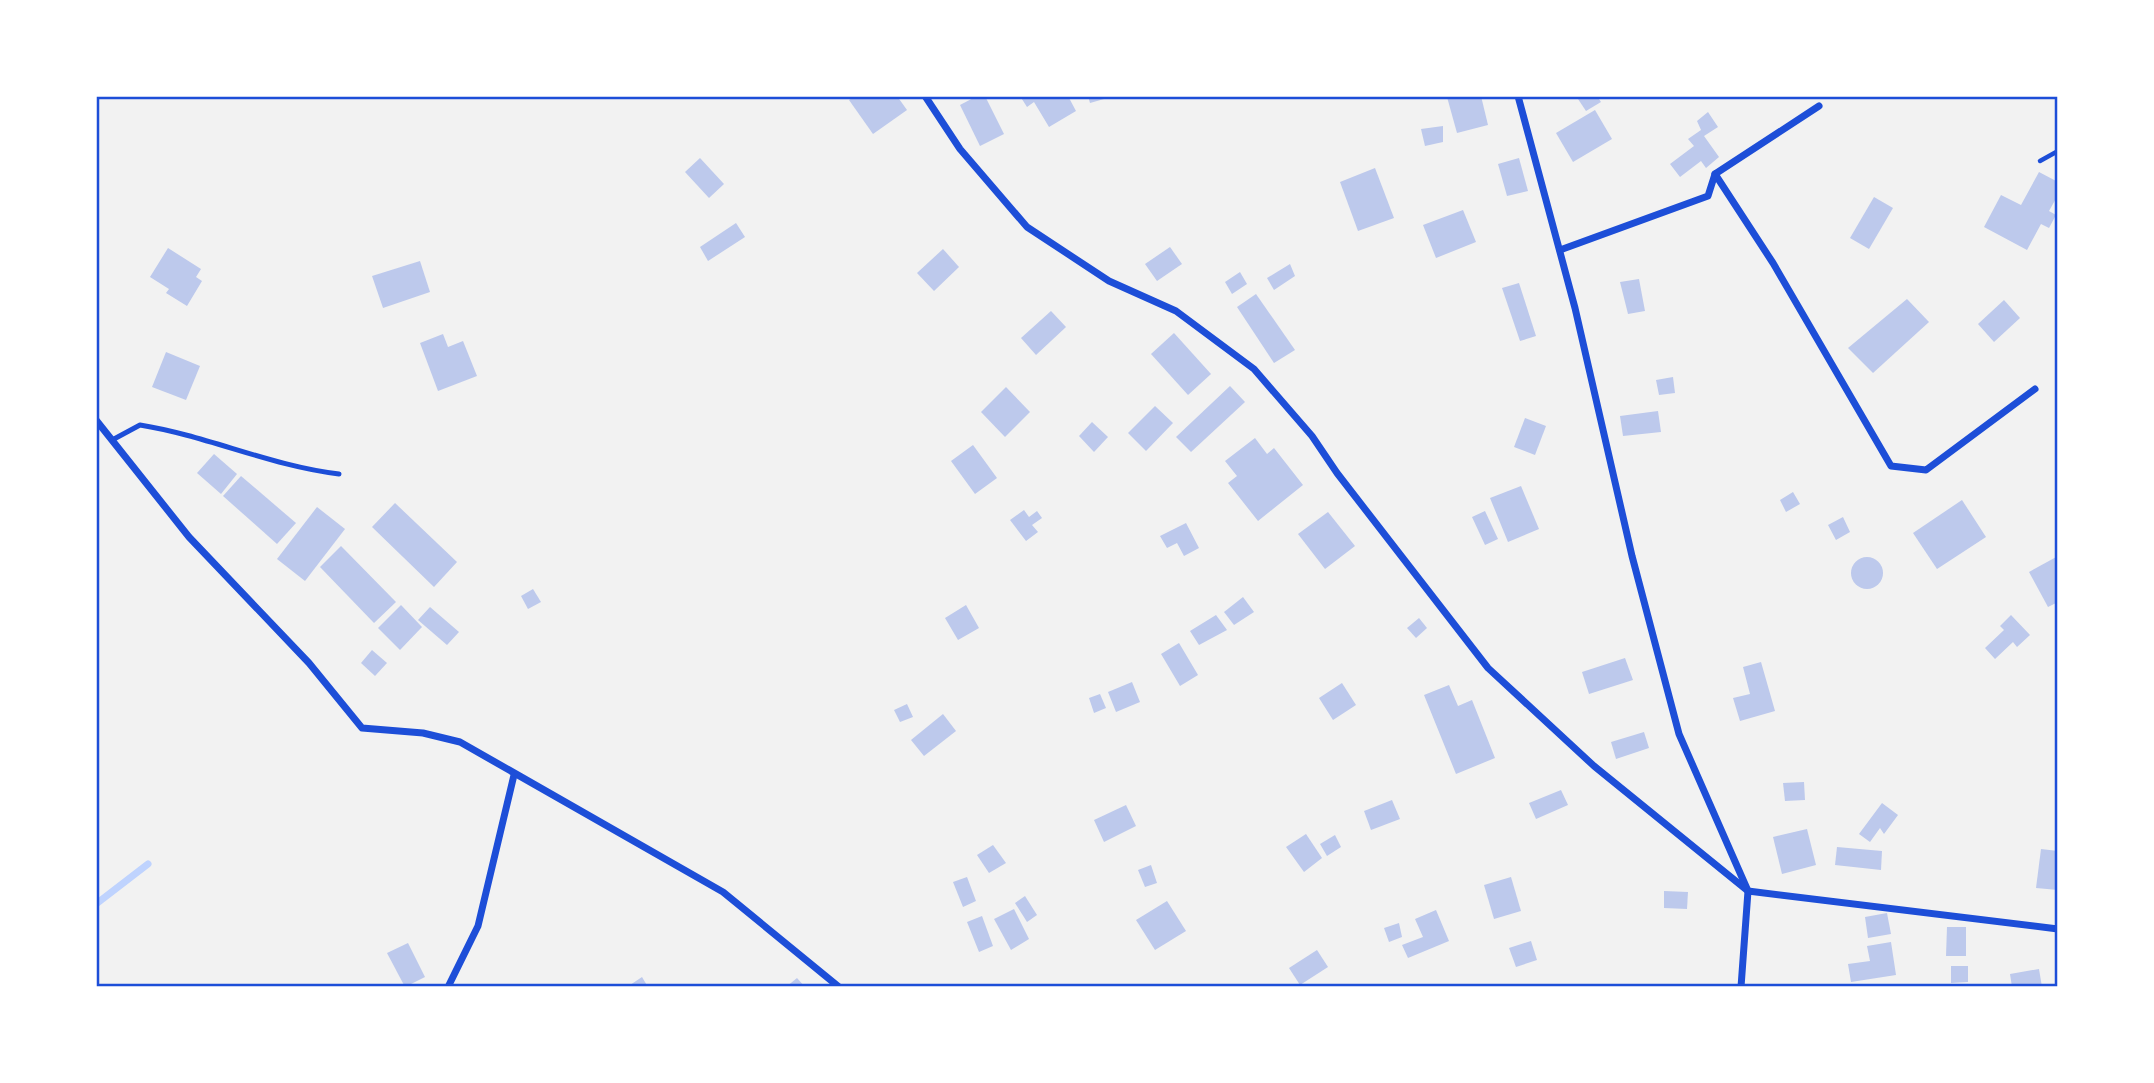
<svg xmlns="http://www.w3.org/2000/svg" width="2154" height="1083" font-family="'Fira Sans Condensed',sans-serif">
	<style>
		.lines { fill: none; stroke-linecap: round; stroke-linejoin: round }
		.stream { stroke: #bfd3fe; stroke-width: 7 }
		.building { fill: #bdc9ec }
		.path { stroke: #1d4ed8; stroke-width: 4.5 }
		.service { stroke: #1d4ed8; stroke-width: 5 }
		.minor { stroke: #1d4ed8; stroke-width: 7 }
		.neatline { fill: none; stroke: #1d4ed8; stroke-width: 2.5 }
	</style>
	<rect width="100%" height="100%" fill="#f2f2f2"/>
	<g class="lines">
		<polyline class="stream" points="96,904 148,864"/>
	</g>
	<g class="building">
		<polygon points="855,96 897,96 907,110 873,134 849,100"/>
		<polygon points="977,96 985,96 1004,134 980,146 960,105"/>
		<polygon points="1020,96 1068,96 1076,111 1049,127 1034,102 1027,107"/>
		<polygon points="1088,96 1111,96 1111,97 1090,103"/>
		<polygon points="1451,96 1481,96 1488,125 1457,133 1447,97"/>
		<polygon points="1576,96 1597,96 1601,102 1586,111"/>
		<polygon points="1595,110 1612,139 1573,162 1556,133"/>
		<polygon points="1708,112 1718,127 1704,136 1719,157 1706,168 1701,161 1680,177 1670,164 1694,146 1688,139 1701,130 1697,121"/>
		<polygon points="1443,126 1443,142 1425,146 1421,129"/>
		<polygon points="700,158 724,184 709,198 685,172"/>
		<polygon points="1519,158 1528,191 1507,196 1498,164"/>
		<polygon points="1375,168 1394,218 1358,231 1340,182"/>
		<polygon points="2039,172 2058,182 2058,195 2049,211 2056,215 2049,228 2041,224 2027,250 1984,227 2001,195 2021,205"/>
		<polygon points="1874,197 1893,208 1869,249 1850,238"/>
		<polygon points="1463,210 1476,242 1436,258 1423,225"/>
		<polygon points="736,223 745,237 708,261 700,247"/>
		<polygon points="1170,247 1182,264 1157,281 1145,264"/>
		<polygon points="168,248 201,269 196,277 202,281 187,306 166,293 169,289 150,277"/>
		<polygon points="943,249 959,267 934,291 917,273"/>
		<polygon points="420,261 430,292 383,308 372,276"/>
		<polygon points="1290,264 1295,276 1274,290 1267,278"/>
		<polygon points="1240,272 1247,284 1232,294 1225,282"/>
		<polygon points="1639,279 1645,311 1628,314 1620,282"/>
		<polygon points="1519,283 1536,336 1520,341 1502,288"/>
		<polygon points="1256,294 1295,350 1274,363 1237,307"/>
		<polygon points="1907,299 1929,322 1873,373 1848,348"/>
		<polygon points="2004,300 2020,318 1994,342 1978,324"/>
		<polygon points="1051,311 1066,327 1036,355 1021,338"/>
		<polygon points="1174,333 1211,374 1188,395 1151,354"/>
		<polygon points="443,334 448,347 463,341 477,376 438,391 420,343"/>
		<polygon points="166,352 200,366 186,400 152,387"/>
		<polygon points="1673,377 1675,393 1659,395 1656,380"/>
		<polygon points="1230,386 1245,402 1191,452 1176,437"/>
		<polygon points="1006,387 1030,412 1005,437 981,412"/>
		<polygon points="1155,406 1173,423 1146,451 1128,433"/>
		<polygon points="1658,411 1661,432 1623,436 1620,416"/>
		<polygon points="1525,418 1546,426 1535,455 1514,447"/>
		<polygon points="1092,422 1108,437 1094,452 1079,436"/>
		<polygon points="1255,438 1267,454 1274,448 1303,485 1258,521 1228,483 1237,476 1225,461"/>
		<polygon points="973,445 997,478 975,494 951,461"/>
		<polygon points="214,454 237,474 221,494 197,473"/>
		<polygon points="241,476 296,523 277,544 223,496"/>
		<polygon points="1521,486 1539,529 1508,542 1490,498"/>
		<polygon points="1793,492 1800,504 1786,512 1780,500"/>
		<polygon points="1962,500 1986,537 1937,569 1913,533"/>
		<polygon points="395,503 457,562 434,587 372,527"/>
		<polygon points="317,507 345,529 305,581 277,559"/>
		<polygon points="1024,510 1029,517 1037,511 1042,518 1032,525 1038,532 1026,541 1010,520"/>
		<polygon points="1485,511 1498,539 1485,545 1472,517"/>
		<polygon points="1328,512 1355,546 1325,569 1298,534"/>
		<polygon points="1843,517 1850,532 1836,540 1828,525"/>
		<polygon points="1186,523 1199,548 1184,556 1177,543 1167,548 1160,536"/>
		<polygon points="341,546 396,602 374,623 320,567"/>
		<polygon points="2058,556 2058,602 2048,607 2029,572"/>
		<circle cx="1867" cy="573" r="16"/>
		<polygon points="533,589 541,602 528,609 521,596"/>
		<polygon points="1243,597 1254,612 1234,625 1224,612"/>
		<polygon points="401,605 422,627 400,650 378,628"/>
		<polygon points="966,605 979,628 958,640 945,618"/>
		<polygon points="430,607 459,632 447,645 418,620"/>
		<polygon points="1216,615 1227,630 1199,645 1190,631"/>
		<polygon points="2011,615 2030,635 2017,647 2013,642 1995,659 1985,648 2004,630 2000,626"/>
		<polygon points="1419,618 1427,628 1416,638 1407,628"/>
		<polygon points="1179,643 1198,675 1180,686 1161,654"/>
		<polygon points="372,650 387,663 375,676 361,663"/>
		<polygon points="1625,658 1633,680 1589,694 1582,672"/>
		<polygon points="1761,662 1775,711 1740,721 1733,698 1750,694 1743,667"/>
		<polygon points="1132,682 1140,702 1116,712 1108,692"/>
		<polygon points="1342,683 1356,705 1333,720 1319,698"/>
		<polygon points="1449,685 1458,706 1472,700 1495,758 1456,774 1424,695"/>
		<polygon points="1100,694 1106,708 1094,713 1089,698"/>
		<polygon points="907,704 913,717 900,722 894,710"/>
		<polygon points="943,714 956,731 924,756 911,740"/>
		<polygon points="1644,732 1649,748 1616,759 1611,742"/>
		<polygon points="1804,782 1805,800 1785,801 1783,783"/>
		<polygon points="1561,790 1568,805 1536,819 1529,803"/>
		<polygon points="1392,800 1400,819 1371,830 1364,811"/>
		<polygon points="1882,803 1898,815 1884,834 1880,828 1870,842 1859,834"/>
		<polygon points="1126,805 1136,826 1104,842 1094,820"/>
		<polygon points="1807,829 1816,865 1782,874 1773,837"/>
		<polygon points="1306,834 1322,858 1304,872 1286,847"/>
		<polygon points="1335,835 1341,847 1327,856 1320,844"/>
		<polygon points="993,845 1006,863 989,873 977,855"/>
		<polygon points="1837,847 1882,851 1881,870 1835,865"/>
		<polygon points="2041,849 2058,851 2058,890 2036,888"/>
		<polygon points="1151,865 1157,883 1145,887 1138,870"/>
		<polygon points="967,877 976,901 963,907 953,882"/>
		<polygon points="1511,877 1521,911 1494,919 1484,885"/>
		<polygon points="1664,891 1688,892 1687,909 1664,908"/>
		<polygon points="1025,896 1037,915 1027,922 1015,903"/>
		<polygon points="1167,901 1186,931 1155,950 1136,920"/>
		<polygon points="1014,909 1029,939 1011,950 994,919"/>
		<polygon points="1436,910 1449,941 1408,958 1402,945 1423,937 1415,919"/>
		<polygon points="1887,913 1891,934 1868,938 1865,917"/>
		<polygon points="982,916 993,946 979,952 967,922"/>
		<polygon points="1399,923 1402,937 1389,942 1384,928"/>
		<polygon points="1947,927 1966,927 1966,956 1946,956"/>
		<polygon points="1531,941 1537,960 1516,967 1509,948"/>
		<polygon points="1891,942 1896,975 1851,982 1848,964 1870,961 1867,946"/>
		<polygon points="408,943 425,977 405,987 387,953"/>
		<polygon points="1317,950 1328,967 1300,985 1289,968"/>
		<polygon points="1951,966 1968,966 1968,982 1951,983"/>
		<polygon points="2039,969 2042,987 2012,987 2010,974"/>
		<polygon points="642,977 648,987 627,987"/>
		<polygon points="797,978 805,987 786,987"/>
	</g>
	<g class="lines">
		<polyline class="path" points="2040,161 2058,151"/>
		<path class="service" d="M 114,439 L 140,425 C 208,436 271,466 339,474"/>
		<g class="minor">
			<polyline points="925,96 960,149 1027,227 1109,281 1176,311 1254,369 1312,436 1337,473 1488,668 1594,766 1748,891 2058,929"/>
			<polyline points="1518,96 1575,308 1632,556 1679,734 1748,891 1741,987"/>
			<polyline points="1715,174 1773,263 1891,466 1926,470 2035,389"/>
			<polyline points="1560,250 1708,196 1715,174 1819,106"/>
			<polyline points="96,420 189,537 309,663 362,728 423,733 460,742 723,892 839,987"/>
			<polyline points="448,987 478,926 514,775"/>
		</g>
	</g>
	<rect width="2154" height="1083" fill="none" stroke="#ffffff" stroke-width="196"/>
	<rect x="98" y="98" width="1958" height="887" class="neatline"/>
</svg>
